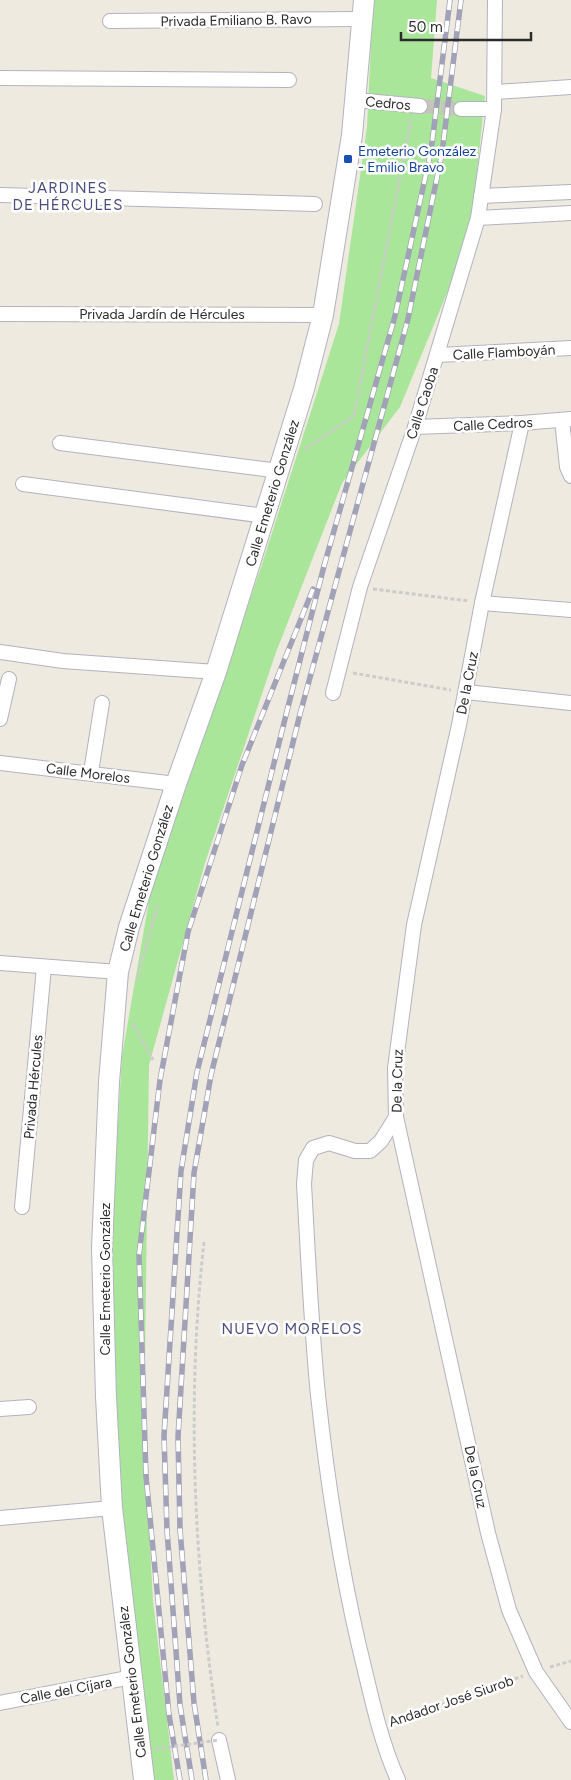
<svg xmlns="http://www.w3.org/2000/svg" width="571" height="1780" font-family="Figtree,sans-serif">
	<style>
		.green { fill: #a9e69a }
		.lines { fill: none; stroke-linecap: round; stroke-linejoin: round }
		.street-tunnel { stroke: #c7c4bb; stroke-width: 14; stroke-dasharray: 14 7; stroke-linecap: butt }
		.street-casing { stroke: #b2b3c0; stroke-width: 16 }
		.secondary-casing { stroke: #b2b3c0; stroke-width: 22 }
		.path { stroke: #ccc; stroke-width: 3; stroke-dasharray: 4 2.5; stroke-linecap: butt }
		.street { stroke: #fff; stroke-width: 14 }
		.secondary { stroke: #fff; stroke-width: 20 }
		.rail-casing { stroke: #a1a1b7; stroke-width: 5.5 }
		.rail { stroke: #fff; stroke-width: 4; stroke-dasharray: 11; stroke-linecap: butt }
		.path-bridge { stroke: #ccc; stroke-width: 3; stroke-dasharray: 4 2.5; stroke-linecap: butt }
		.transit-dot { fill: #1a4fb4; stroke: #fff; stroke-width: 2 }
		.labels { text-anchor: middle; stroke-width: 5; stroke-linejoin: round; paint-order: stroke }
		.street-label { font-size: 14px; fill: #2c2c2c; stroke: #fff }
		.transit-label { font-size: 14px; fill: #164399; stroke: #fff; text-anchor: start }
		.neighbourhood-label { font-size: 15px; letter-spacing: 1px; fill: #4b4d7f; stroke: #fff }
	</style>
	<rect width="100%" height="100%" fill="#eeeadf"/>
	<polygon class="green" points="373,0 437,0 431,78 485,96 470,237 400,407 342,483 275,655 205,863 149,1065 144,1432 153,1601 174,1780 151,1780 131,1638 112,1382 111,1240 122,1056 150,895 262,564 339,324 367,127"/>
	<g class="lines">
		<polyline class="street-tunnel" points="420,106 461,109"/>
		<g class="street-casing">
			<g id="street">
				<polyline points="110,21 362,19"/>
				<polyline points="0,78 289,80"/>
				<polyline points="495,92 571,87"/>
				<polyline points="356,100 420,106"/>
				<polyline points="461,109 494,109"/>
				<polyline points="0,195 315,204"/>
				<polyline points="481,196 571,192"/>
				<polyline points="478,218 571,213"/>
				<polyline points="0,314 323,315"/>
				<polyline points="438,355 571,348"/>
				<polyline points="562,420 567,467 571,476"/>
				<polyline points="522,423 482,603 459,725 414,925 395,1068 396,1117 488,1533 509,1610 536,1672 571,1722"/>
				<polyline points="415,427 522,423 571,419"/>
				<polyline points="60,443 279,471"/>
				<polyline points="23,484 265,516"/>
				<polyline points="482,603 571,610"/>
				<polyline points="0,652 63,661 216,672"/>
				<polyline points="466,692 571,703"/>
				<polyline points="333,693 360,587 415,427 478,218 494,109 495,0"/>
				<polyline points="0,719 9,679"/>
				<polyline points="0,763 176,784"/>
				<polyline points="91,772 102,703"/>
				<polyline points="0,963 118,972"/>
				<path d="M 396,1117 L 381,1141 L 370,1151 L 355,1151 L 329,1143 L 313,1148 L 306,1160 L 304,1184 C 308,1254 311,1325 318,1395 C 327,1479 340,1564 359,1646 C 370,1690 379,1738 398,1780"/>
				<polyline points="22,1207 44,967"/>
				<polyline points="0,1409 29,1407"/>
				<polyline points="0,1518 112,1508"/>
				<polyline points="0,1703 132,1677"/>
				<polyline points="219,1740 228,1780"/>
			</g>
		</g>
		<g class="secondary-casing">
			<polyline id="secondary" points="144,1780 112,1508 106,1397 102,1248 109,1082 118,972 129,927 176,784 216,672 304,389 323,315 352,135 364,0"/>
		</g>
		<g class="path">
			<polyline points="305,449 354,416 411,119"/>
			<polyline points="373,589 469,601"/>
			<polyline points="353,673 451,690"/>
			<polyline points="137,978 158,905"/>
			<polyline points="133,1023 153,1060"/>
			<path d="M 204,1242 C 186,1403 194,1568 218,1727"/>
			<polyline points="550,1667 571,1661"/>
			<polyline points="392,1722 523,1676"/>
		</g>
		<use href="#street" class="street"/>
		<use href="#secondary" class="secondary"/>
		<g class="rail-casing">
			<g id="rail">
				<polyline points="180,1780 169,1715 146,1476 139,1255 160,1080 188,932 242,765 313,589"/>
				<polyline points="192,1780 180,1705 167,1530 164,1436 181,1171 197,1072 287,711 324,566 395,316 431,151 450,0"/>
				<polyline points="206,1780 194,1703 180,1529 178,1437 194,1173 211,1075 300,714 408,319 442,153 461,0"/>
			</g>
		</g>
		<use href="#rail" class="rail"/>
		<polyline class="path-bridge" points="155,1749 219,1740"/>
	</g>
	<rect class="transit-dot" x="343" y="154" width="10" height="10" rx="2.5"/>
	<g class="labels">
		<g class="street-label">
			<text transform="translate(236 20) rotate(-1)" y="5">Privada Emiliano B. Ravo</text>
			<text transform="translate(388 103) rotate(5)" y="5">Cedros</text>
			<text x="162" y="319">Privada Jardín de Hércules</text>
			<text transform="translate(504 352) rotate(-3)" y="5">Calle Flamboyán</text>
			<text transform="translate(422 403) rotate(-72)" y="5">Calle Caoba</text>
			<text transform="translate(493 424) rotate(-3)" y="5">Calle Cedros</text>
			<text transform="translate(272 493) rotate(-73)" y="5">Calle Emeterio González</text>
			<text transform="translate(467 683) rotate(-79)" y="5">De la Cruz</text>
			<text transform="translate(88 773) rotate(7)" y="5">Calle Morelos</text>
			<text transform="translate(146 878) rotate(-73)" y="5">Calle Emeterio González</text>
			<text transform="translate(397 1081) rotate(-89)" y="5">De la Cruz</text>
			<text transform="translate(33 1087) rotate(-85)" y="5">Privada Hércules</text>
			<text transform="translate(105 1279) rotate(-90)" y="5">Calle Emeterio González</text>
			<text transform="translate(476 1477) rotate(78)" y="5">De la Cruz</text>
			<text transform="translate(132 1682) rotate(-97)" y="5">Calle Emeterio González</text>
			<text transform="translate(66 1690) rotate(-11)" y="5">Calle del Cíjara</text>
			<text transform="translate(451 1701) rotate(-19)" y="5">Andador José Siurob</text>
		</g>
		<g class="transit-label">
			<text x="358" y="156">Emeterio González<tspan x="358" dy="16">- Emilio Bravo</tspan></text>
		</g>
		<g class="neighbourhood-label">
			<text x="68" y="193">JARDINES<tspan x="68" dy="17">DE HÉRCULES</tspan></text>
			<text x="292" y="1334">NUEVO MORELOS</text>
		</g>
	</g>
	<path d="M401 32v8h130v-8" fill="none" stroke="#2c2c2c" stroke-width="2.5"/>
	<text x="408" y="32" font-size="15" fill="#2c2c2c" stroke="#ffffff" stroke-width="4" paint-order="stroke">50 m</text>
</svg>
